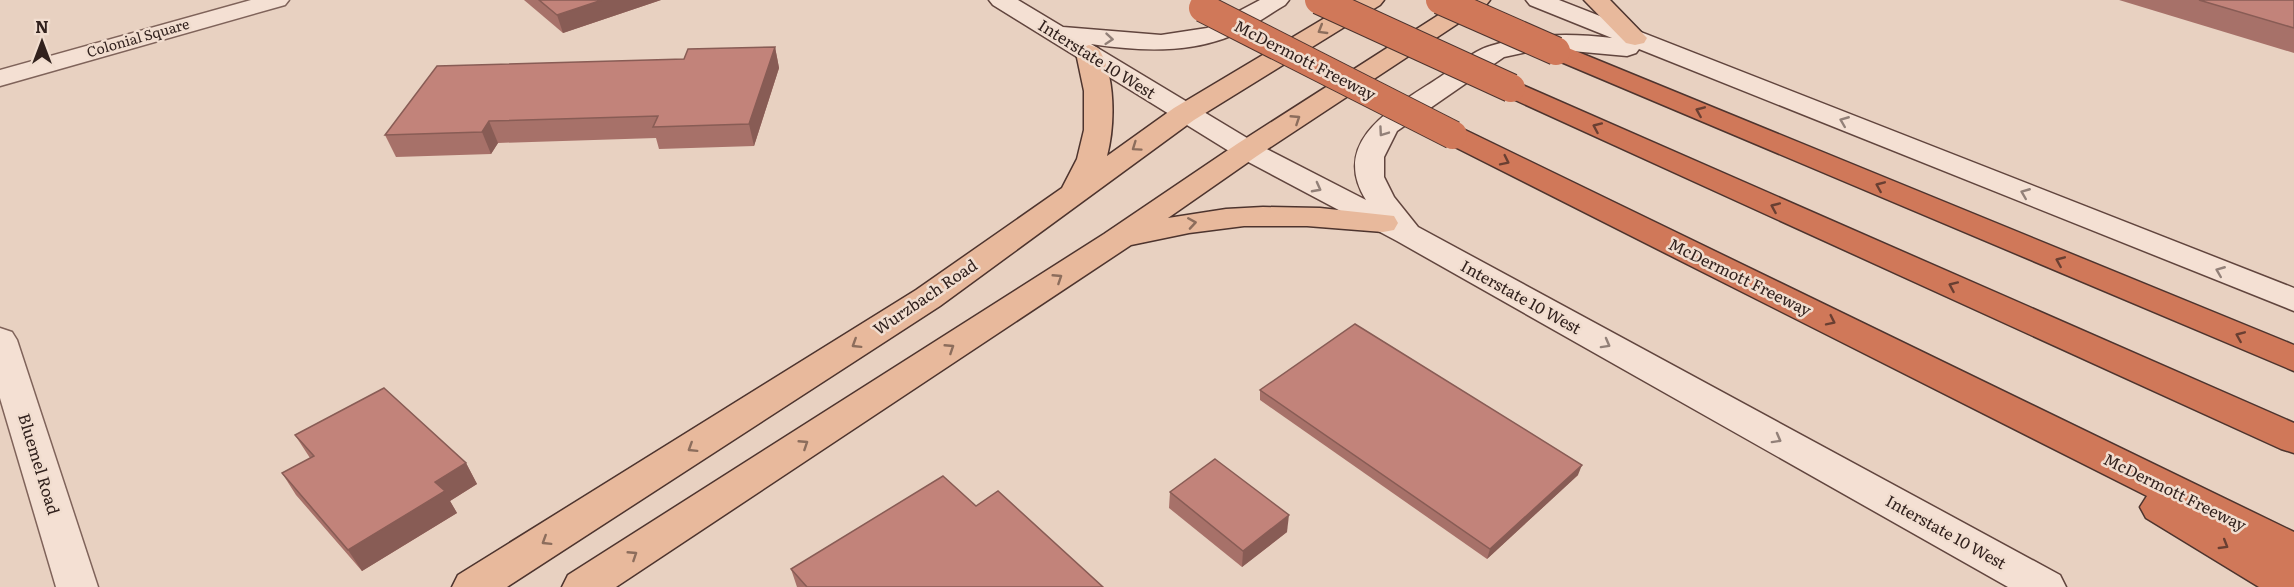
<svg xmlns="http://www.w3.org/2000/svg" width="2294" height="587" font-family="Literata,serif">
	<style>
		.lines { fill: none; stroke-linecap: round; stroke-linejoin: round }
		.minor-casing { stroke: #7f635a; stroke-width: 3 }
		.secondary-casing { stroke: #61453e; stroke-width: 3 }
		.primary-casing { stroke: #4d342e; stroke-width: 3 }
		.motorway-casing { stroke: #4d342e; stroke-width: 3 }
		.minor { fill: #f4e0d3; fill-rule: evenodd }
		.secondary { fill: #f4e0d3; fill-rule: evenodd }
		.primary { fill: #e8b99c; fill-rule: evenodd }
		.motorway { fill: #d07859; fill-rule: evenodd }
		.motorway-bridge-casing { stroke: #4d342e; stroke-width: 30; stroke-linecap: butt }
		.motorway-bridge { stroke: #d07859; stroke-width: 28 }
		.wall { fill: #a77169 }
		.shaded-wall { fill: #885c55 }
		.building { fill: #c2837a; stroke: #885c55; stroke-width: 1.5 }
		.oneway { stroke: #8c6d5c }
		.oneway2 { stroke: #928078 }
		.oneway3 { stroke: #693f32 }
		.labels { text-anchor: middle; stroke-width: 5; stroke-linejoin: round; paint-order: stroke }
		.far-street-label { font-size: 14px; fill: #31211d; stroke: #f1ddcf }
		.street-label { font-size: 16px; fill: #31211d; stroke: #f1ddcf }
	</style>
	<rect width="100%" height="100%" fill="#e8d1c1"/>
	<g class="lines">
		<g class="minor-casing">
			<g id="minor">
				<polygon points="251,0 289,0 285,5 0,86 0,70"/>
				<polygon points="0,328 12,332 17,340 98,587 56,587 0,398"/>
			</g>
		</g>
		<g class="secondary-casing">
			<path id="secondary" d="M 989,0 L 1018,0 L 1063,27 L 1161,35 L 1207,28 L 1260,0 L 1289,0 L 1285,5 C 1268,15 1252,27 1233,35 C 1188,54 1138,51 1091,44 L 1257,144 L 1366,200 C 1328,139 1398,105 1440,77 C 1455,67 1473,51 1490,46 C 1530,33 1571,33 1612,38 L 1530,5 L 1526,0 L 1559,0 L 2294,288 L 2294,311 L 1639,49 L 1636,53 L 1627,56 L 1561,50 L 1527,52 L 1504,57 L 1397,131 L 1384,157 L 1384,177 L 1394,197 L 1418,227 L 2060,575 L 2066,587 L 2008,587 L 1397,241 L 1237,156 L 993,5 Z"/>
		</g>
		<g class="primary-casing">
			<g id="primary">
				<path d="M 1355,0 L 1384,0 L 1380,5 L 1194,120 L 940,306 L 507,587 L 452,587 L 458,575 L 916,290 L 1062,188 L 1077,159 L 1084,130 L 1084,91 L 1076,53 L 1080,48 L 1089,45 L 1098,48 C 1116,74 1115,126 1107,156 L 1174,108 Z"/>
				<polygon points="1462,0 1490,0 1486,5 1257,156 1168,218 1226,209 1263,207 1320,208 1394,216 1398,223 1394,230 1383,232 1307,226 1244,226 1189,233 1131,245 616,587 562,587 568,575 1104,234 1237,144"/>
				<polygon points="1584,0 1610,0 1647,38 1644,43 1635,45 1626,43"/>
			</g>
		</g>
		<g class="motorway-casing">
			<g id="motorway">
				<polygon points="1556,43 2294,345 2294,371 1547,56 1543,51 1547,46"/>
				<polygon points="1511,80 2294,423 2294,453 2281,449 1502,94 1498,88 1502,82"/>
				<polygon points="1453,127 1463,129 2294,532 2294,587 2259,587 2146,518 2140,507 2147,496 1443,141 1439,135 1443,129"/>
			</g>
		</g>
		<use href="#minor" class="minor"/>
		<use href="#secondary" class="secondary"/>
		<use href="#primary" class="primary"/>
		<use href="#motorway" class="motorway"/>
		<g class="motorway-bridge-casing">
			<g id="motorway-bridge">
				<polyline points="1319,0 1511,88"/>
				<polyline points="1440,0 1556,51"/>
				<polyline points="1203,8 1453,135"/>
			</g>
		</g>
		<use href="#motorway-bridge" class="motorway-bridge"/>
	</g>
	<g class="wall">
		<polygon points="524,0 661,0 563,33"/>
		<polygon points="2119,0 2294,0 2294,53"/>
		<polygon points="775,47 779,68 754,146 659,149 656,138 498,143 491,154 396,157 385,135 684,59"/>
		<polygon points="1260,390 1578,475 1487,559 1260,400"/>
		<polygon points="295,435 466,463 477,484 450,501 457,513 362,571 296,495 282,473 310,458"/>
		<polygon points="1170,492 1287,532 1242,567 1169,508"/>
		<polygon points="976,506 1103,587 797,587 791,569"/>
	</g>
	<g class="shaded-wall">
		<polygon points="602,0 661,0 563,33 557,15"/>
		<polygon points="775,47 779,68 754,146 749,124"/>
		<polygon points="489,121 498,143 491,154 482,132"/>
		<polygon points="466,463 477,484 450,501 457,513 362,571 348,550 435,482"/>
		<polygon points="1582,465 1578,475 1487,559 1490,549"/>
		<polygon points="1289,515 1287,532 1242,567 1243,551"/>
	</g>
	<g class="building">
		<polygon points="539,0 602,0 557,15"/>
		<polygon points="2199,0 2294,0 2294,28"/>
		<polygon points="775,47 749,124 653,127 658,116 489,121 482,132 385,135 437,66 684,59 688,49"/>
		<polygon points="1355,324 1582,465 1490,549 1260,390"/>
		<polygon points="384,388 466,463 435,482 445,491 348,550 282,473 314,456 295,435"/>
		<polygon points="1215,459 1289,515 1243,551 1170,492"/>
		<polygon points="943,476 976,506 998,491 1103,587 807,587 791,569"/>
	</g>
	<defs><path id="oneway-chevron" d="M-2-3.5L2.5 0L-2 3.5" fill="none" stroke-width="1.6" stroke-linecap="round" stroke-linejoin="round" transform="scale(1.5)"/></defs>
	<g class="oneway">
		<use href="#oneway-chevron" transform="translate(1322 30) rotate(149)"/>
		<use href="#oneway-chevron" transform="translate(1296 119) rotate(-33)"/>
		<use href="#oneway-chevron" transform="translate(1136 147) rotate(145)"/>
		<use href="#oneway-chevron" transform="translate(1192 223) rotate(-9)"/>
		<use href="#oneway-chevron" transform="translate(1058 278) rotate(-33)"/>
		<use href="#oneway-chevron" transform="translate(856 344) rotate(148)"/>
		<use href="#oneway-chevron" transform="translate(950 348) rotate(-33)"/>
		<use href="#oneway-chevron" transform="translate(804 444) rotate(-33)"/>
		<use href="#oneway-chevron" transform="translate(692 448) rotate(148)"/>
		<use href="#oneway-chevron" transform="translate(546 541) rotate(148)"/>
		<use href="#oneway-chevron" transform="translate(633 555) rotate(-33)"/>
	</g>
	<g class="oneway2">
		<use href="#oneway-chevron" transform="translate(1109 39) rotate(5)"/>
		<use href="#oneway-chevron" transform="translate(1844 121) rotate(-158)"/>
		<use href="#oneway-chevron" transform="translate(1383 132) rotate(125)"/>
		<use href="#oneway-chevron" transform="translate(1317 188) rotate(28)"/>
		<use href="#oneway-chevron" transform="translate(2025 193) rotate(-158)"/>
		<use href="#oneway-chevron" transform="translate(2220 271) rotate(-158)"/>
		<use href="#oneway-chevron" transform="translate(1606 344) rotate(29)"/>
		<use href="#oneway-chevron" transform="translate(1777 439) rotate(29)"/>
	</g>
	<g class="oneway3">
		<use href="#oneway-chevron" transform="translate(1700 111) rotate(-157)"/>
		<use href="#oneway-chevron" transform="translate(1597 127) rotate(-156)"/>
		<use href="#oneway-chevron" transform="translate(1505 161) rotate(26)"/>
		<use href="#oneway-chevron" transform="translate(1880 186) rotate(-157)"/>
		<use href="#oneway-chevron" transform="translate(1775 207) rotate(-156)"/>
		<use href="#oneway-chevron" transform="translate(2060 261) rotate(-157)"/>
		<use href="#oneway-chevron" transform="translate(1953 286) rotate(-156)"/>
		<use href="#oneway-chevron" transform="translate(1831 321) rotate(26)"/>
		<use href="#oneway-chevron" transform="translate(2240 336) rotate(-157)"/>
		<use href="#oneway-chevron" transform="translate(2224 545) rotate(31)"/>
	</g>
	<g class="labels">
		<g class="far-street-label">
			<text transform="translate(138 38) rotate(-16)" y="5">Colonial Square</text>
		</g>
		<g class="street-label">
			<text transform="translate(1097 59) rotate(32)" y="6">Interstate 10 West</text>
			<text transform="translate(1305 60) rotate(27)" y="6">McDermott Freeway</text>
			<text transform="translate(1740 277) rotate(26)" y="6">McDermott Freeway</text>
			<text transform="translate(925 297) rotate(-34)" y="6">Wurzbach Road</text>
			<text transform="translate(1521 297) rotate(29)" y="6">Interstate 10 West</text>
			<text transform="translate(39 464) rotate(73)" y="6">Bluemel Road</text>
			<text transform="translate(2175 492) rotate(26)" y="6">McDermott Freeway</text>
			<text transform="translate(1946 532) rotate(29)" y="6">Interstate 10 West</text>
		</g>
	</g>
	<g transform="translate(42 42)" stroke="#f1ddcf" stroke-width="4.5" paint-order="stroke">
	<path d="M0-4.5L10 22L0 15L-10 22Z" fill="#31211d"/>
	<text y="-9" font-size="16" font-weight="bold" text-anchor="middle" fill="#31211d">N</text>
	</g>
</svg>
